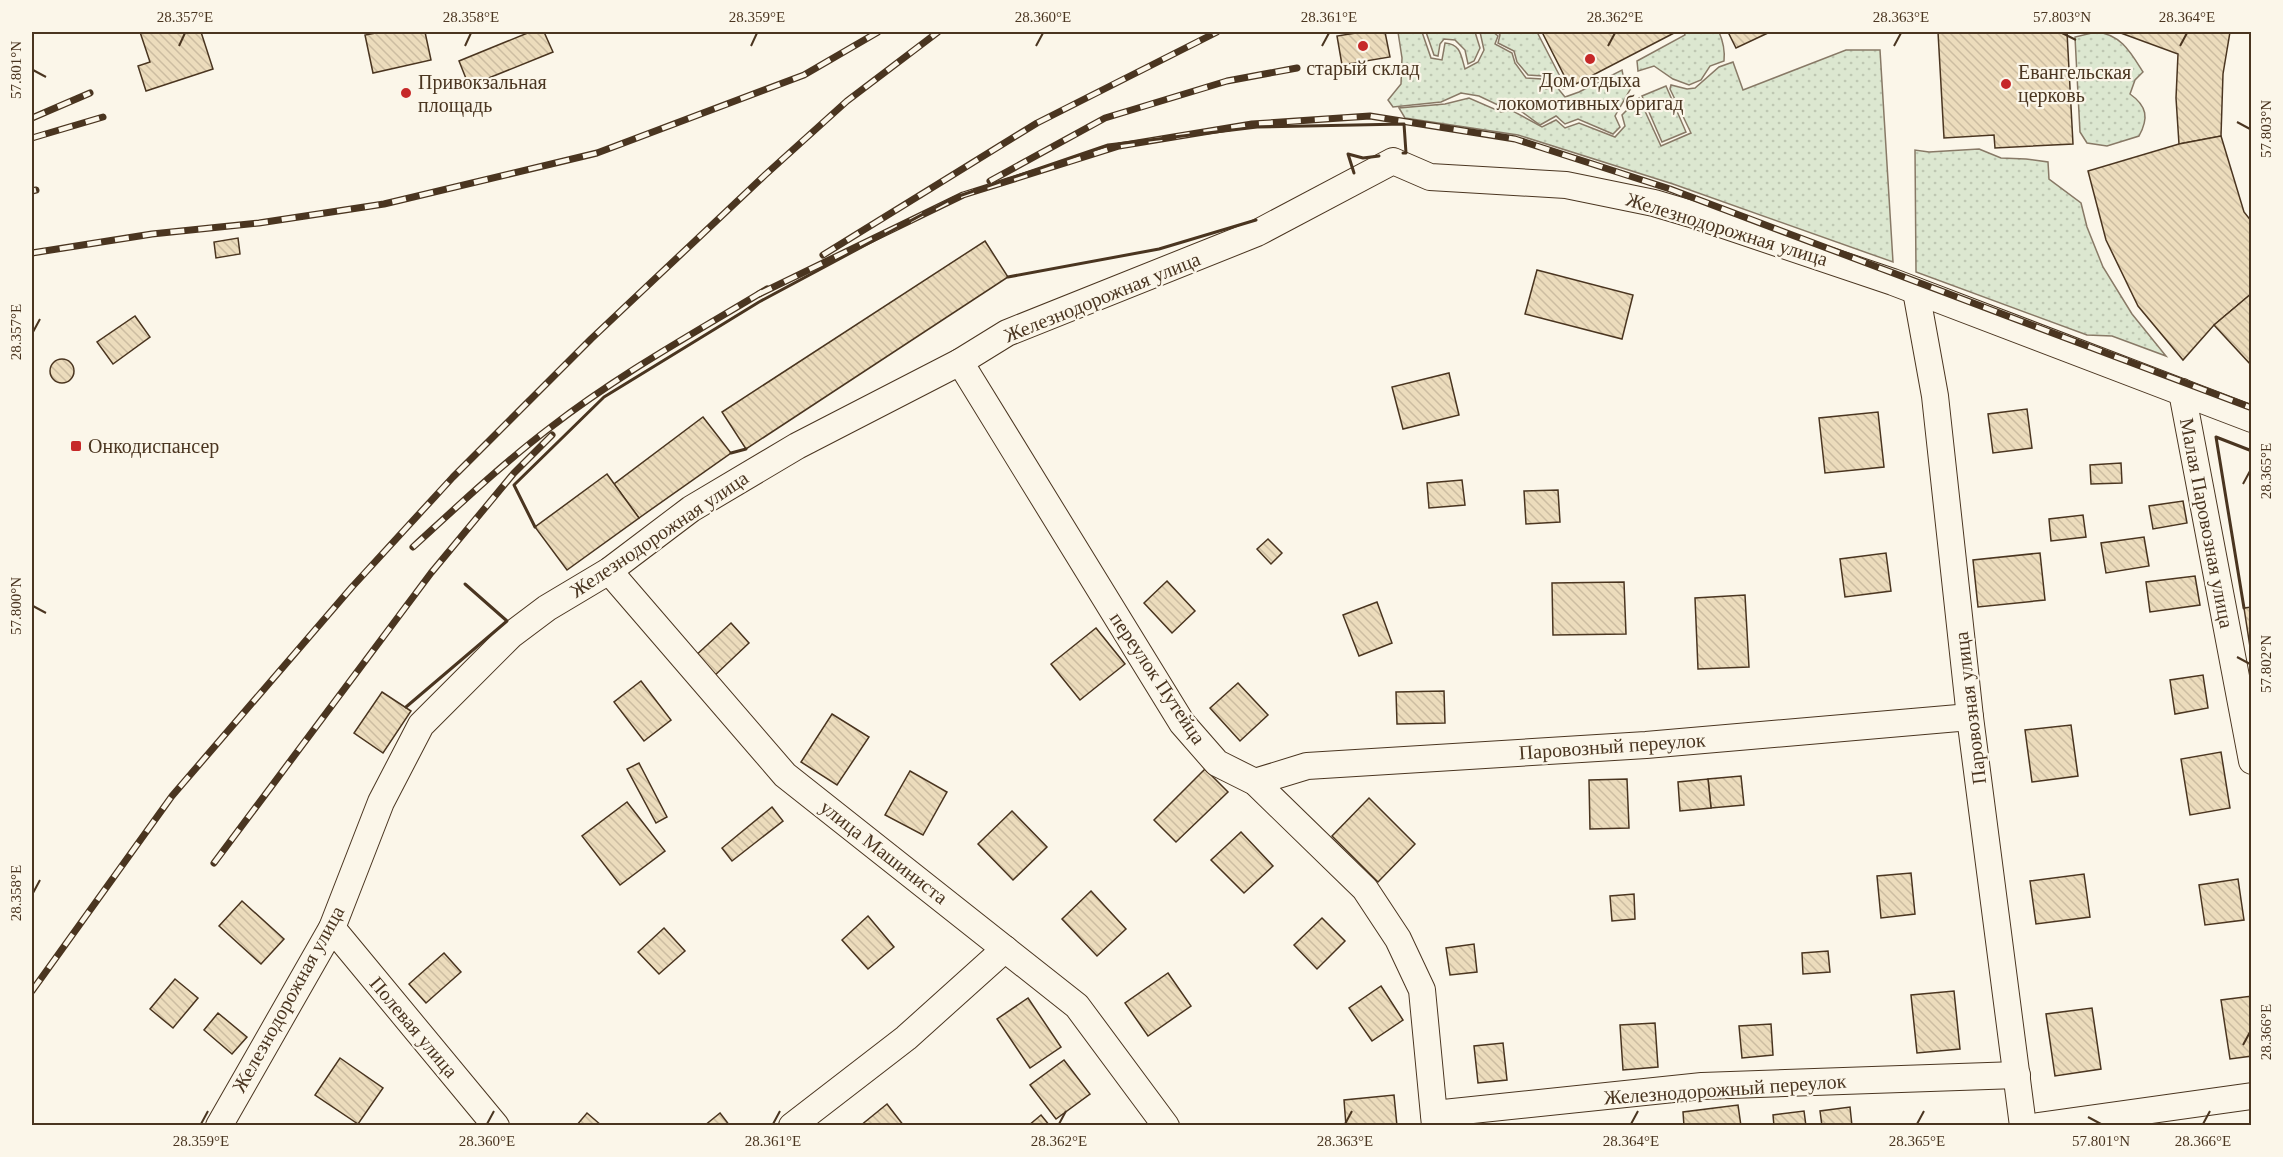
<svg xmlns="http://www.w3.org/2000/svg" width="2283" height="1157" font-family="'Times New Roman',serif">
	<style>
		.grass { fill: url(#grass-dots); stroke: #887966; stroke-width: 1.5 }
		.building { fill: url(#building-back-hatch); stroke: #4a3520; stroke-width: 1.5 }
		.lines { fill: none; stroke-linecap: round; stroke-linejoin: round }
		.street-casing { stroke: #4a3520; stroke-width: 28 }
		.street { stroke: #fbf6e9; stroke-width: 26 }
		.rail-casing { stroke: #4a3520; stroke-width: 7 }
		.rail { stroke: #fbf6e9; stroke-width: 4.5; stroke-dasharray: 14; stroke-linecap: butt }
		.wall { stroke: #4a3520; stroke-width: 3 }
		.ticks { fill: none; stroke: #4a3520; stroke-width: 2 }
		.poi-dot { fill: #c62828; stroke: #fbf6e9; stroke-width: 2 }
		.labels { text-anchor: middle; stroke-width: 4.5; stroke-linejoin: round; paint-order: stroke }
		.poi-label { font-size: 20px; fill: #4a3520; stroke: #fbf6e9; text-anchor: start }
		.street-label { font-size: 20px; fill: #4a3520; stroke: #fbf6e9 }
		.neatline { fill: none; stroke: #4a3520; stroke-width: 2 }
		.ticks-label { font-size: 15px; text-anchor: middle; fill: #4a3520 }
	</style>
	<defs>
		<pattern id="grass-dots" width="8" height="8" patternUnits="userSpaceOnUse" patternTransform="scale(1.5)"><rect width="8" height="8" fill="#dce7d0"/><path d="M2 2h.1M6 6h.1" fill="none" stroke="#bec7b2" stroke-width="1.8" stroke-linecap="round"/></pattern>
		<pattern id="building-back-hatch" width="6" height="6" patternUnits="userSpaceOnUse" patternTransform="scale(1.5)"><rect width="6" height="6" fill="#ecdcbc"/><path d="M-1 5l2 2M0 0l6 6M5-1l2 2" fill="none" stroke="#ccbda1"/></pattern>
	</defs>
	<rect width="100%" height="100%" fill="#fbf6e9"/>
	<g class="grass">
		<path d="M 1398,32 L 1422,32 L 1431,58 L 1442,60 L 1445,43 C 1461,44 1461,56 1465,69 L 1478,62 L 1484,50 L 1480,32 L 1493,32 L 1498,36 L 1495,44 L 1512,53 L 1515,63 L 1526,78 L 1542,79 L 1546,89 L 1556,86 L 1565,97 L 1579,92 L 1622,70 L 1624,80 L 1631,88 L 1615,116 L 1620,127 L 1613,134 L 1578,119 L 1565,124 L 1556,116 L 1540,125 L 1514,106 L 1500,106 L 1479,96 L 1461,93 L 1441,102 L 1393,107 L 1388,100 L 1401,84 L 1402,58 Z"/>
		<polygon points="1426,32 1475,32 1480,48 1474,61 1468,64 1465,50 1455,40 1444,39 1440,44 1438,56 1434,55"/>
		<polygon points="1498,32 1537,32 1566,88 1563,89 1555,82 1547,84 1543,76 1528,75 1517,62 1514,51 1498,43 1500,35"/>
		<path d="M 1684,32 L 1719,32 C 1723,41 1725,51 1724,61 L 1710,66 L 1701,80 L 1689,85 L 1673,79 L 1654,66 L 1638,71 L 1637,61 L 1685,35 Z"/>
		<path d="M 2096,32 C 2121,34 2131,53 2143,72 L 2135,80 L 2130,94 C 2147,106 2149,118 2139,136 L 2107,146 L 2087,143 L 2080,132 L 2075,37 Z"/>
		<polygon points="1846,50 1880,50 1893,262 1673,184 1518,135 1405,118 1399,108 1445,104 1469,98 1501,112 1511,110 1542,127 1556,120 1565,128 1579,123 1615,137 1625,126 1622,115 1639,98 1661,146 1691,133 1670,89 1671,85 1687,89 1695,88 1719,67 1733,62 1743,90"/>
		<polygon points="1666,86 1686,132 1662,142 1642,96"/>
		<polygon points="1979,149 2001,158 2026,159 2048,162 2049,179 2081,203 2087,227 2103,267 2132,314 2166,356 2112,336 2087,335 1916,272 1915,150 1929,152"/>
	</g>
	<g class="building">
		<polygon points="140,32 201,32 213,69 146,91 138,66 150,62"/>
		<polygon points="381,32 425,32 431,60 373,73 365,35"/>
		<polygon points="530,32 544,32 553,52 469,86 459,61"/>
		<polygon points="1362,32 1385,32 1390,57 1342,65 1337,36"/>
		<polygon points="1542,32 1676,32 1570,87"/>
		<polygon points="1728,32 1770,32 1736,48"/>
		<polygon points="1938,32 1995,32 1995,33 2067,32 2073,144 1995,148 1994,135 1944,138"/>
		<polygon points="2118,32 2230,32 2223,74 2221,136 2179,144 2176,98 2178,54"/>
		<polygon points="2221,136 2244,212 2252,222 2252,293 2214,325 2183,360 2138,306 2106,240 2088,171 2179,144"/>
		<polygon points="238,238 240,254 216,258 214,242"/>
		<polygon points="985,241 1008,277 746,449 722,412"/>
		<polygon points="1537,270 1633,295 1622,339 1525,314"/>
		<polygon points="2252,293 2252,366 2214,325"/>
		<polygon points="135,316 150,337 113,364 97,342"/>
		<circle cx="62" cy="371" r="12"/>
		<polygon points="1449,373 1459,415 1403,429 1392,387"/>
		<polygon points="2027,409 2032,448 1993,453 1988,414"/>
		<polygon points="1878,412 1884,467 1825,473 1819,418"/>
		<polygon points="703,417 731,453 639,518 614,484"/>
		<polygon points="2121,463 2122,483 2091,484 2090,465"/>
		<polygon points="607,474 639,518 567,570 535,527"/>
		<polygon points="1462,480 1465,505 1429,508 1427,483"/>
		<polygon points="1558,490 1560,522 1526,524 1524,491"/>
		<polygon points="2183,501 2187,523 2153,529 2149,506"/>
		<polygon points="2083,515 2086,537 2051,541 2049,519"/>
		<polygon points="2144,537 2149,566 2106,573 2101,543"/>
		<polygon points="1268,539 1282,553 1271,564 1257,549"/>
		<polygon points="1886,553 1891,591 1845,597 1840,559"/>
		<polygon points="2040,553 2045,600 1978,607 1973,560"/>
		<polygon points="2195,576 2200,605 2150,612 2146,582"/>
		<polygon points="1167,581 1195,611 1172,633 1144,603"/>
		<polygon points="1624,582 1626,634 1553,635 1552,583"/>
		<polygon points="1745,595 1749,667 1698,669 1695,598"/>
		<polygon points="1377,602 1392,643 1359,656 1343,615"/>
		<polygon points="2252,607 2252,660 2244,608"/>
		<polygon points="731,623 749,643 712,678 693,658"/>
		<polygon points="1096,628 1125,664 1080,700 1051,664"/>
		<polygon points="2203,675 2208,708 2175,714 2170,680"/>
		<polygon points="641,681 671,720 644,741 614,702"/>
		<polygon points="1238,683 1268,715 1240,741 1210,708"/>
		<polygon points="1444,691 1445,723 1397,724 1396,692"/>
		<polygon points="382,692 411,711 383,753 354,733"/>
		<polygon points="832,714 869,737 837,785 801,762"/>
		<polygon points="2071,725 2078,776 2032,782 2025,730"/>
		<polygon points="2221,752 2230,808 2190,815 2181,759"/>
		<polygon points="639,763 667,817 656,823 627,769"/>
		<polygon points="1205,769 1228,792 1176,842 1154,820"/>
		<polygon points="910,771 947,792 923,835 885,815"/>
		<polygon points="1741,776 1744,805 1711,808 1708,779"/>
		<polygon points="1627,779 1629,828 1590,829 1589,780"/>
		<polygon points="1708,779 1711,808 1680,811 1678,782"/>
		<polygon points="1369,798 1415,844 1378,882 1332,836"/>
		<polygon points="627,802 665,851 620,885 582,836"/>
		<polygon points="772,807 783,821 732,861 722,848"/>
		<polygon points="1012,811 1047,847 1013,880 978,844"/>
		<polygon points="1241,832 1273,866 1244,893 1211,860"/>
		<polygon points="1911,873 1915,914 1881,918 1877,876"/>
		<polygon points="2084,874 2090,917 2036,924 2030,881"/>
		<polygon points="2238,879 2244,920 2205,925 2199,885"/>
		<polygon points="1091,891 1126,929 1097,956 1062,919"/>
		<polygon points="1634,894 1635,919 1612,921 1610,896"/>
		<polygon points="242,901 284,939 261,964 219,926"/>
		<polygon points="868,916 894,947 868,969 842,940"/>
		<polygon points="1322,918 1345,941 1317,969 1294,945"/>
		<polygon points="664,928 685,951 659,974 638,952"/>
		<polygon points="1474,944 1477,972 1450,975 1446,948"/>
		<polygon points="1828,951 1830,972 1803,974 1802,953"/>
		<polygon points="444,953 461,972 426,1003 409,984"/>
		<polygon points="1168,973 1191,1006 1148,1036 1125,1003"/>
		<polygon points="175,979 198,998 173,1028 150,1009"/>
		<polygon points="1381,986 1403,1020 1372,1041 1349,1008"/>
		<polygon points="1954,991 1960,1049 1917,1053 1911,995"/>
		<polygon points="2252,996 2252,1056 2230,1059 2221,1000"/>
		<polygon points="1028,998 1061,1047 1030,1068 997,1019"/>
		<polygon points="2092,1008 2101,1069 2055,1076 2046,1014"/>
		<polygon points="218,1013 247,1037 232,1054 204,1030"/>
		<polygon points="1655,1023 1658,1067 1623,1070 1620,1025"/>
		<polygon points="1771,1024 1773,1055 1742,1058 1739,1026"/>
		<polygon points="1503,1043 1507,1080 1478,1083 1474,1046"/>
		<polygon points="340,1058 383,1088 358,1124 315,1095"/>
		<polygon points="1064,1060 1090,1094 1056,1119 1030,1085"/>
		<polygon points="1394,1095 1397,1126 1346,1126 1344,1100"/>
		<polygon points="887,1104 904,1126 860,1126"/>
		<polygon points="1738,1105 1741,1126 1684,1126 1683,1112"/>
		<polygon points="1850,1107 1852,1126 1822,1126 1820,1111"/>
		<polygon points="1804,1111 1806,1126 1774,1126 1773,1115"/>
		<polygon points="587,1113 602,1126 576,1126"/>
		<polygon points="720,1113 730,1126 704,1126"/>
		<polygon points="1041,1115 1050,1126 1028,1126"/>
	</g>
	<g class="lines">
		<g class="street-casing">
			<g id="street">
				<polyline points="1916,291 1935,396 1970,717 2023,1126"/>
				<polyline points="960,362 1182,723 1217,763 1255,782 1365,889 1398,939 1422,990 1435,1126"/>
				<polyline points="2182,392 2252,761"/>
				<polyline points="609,571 785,775 1077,1006 1166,1126"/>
				<polyline points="1255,782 1307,766 1646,745 1970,717"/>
				<polyline points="332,928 496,1126"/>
				<polyline points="1434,1114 1702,1086 2017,1075"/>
				<polyline points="219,1126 332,928 381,802 421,725 511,635 547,608 609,571 691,509 797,446 960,362 1007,333 1257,233 1393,161 1430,177 1566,185 1654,203 1691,214 1893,282 2252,419"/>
				<polyline points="792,1126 906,1038 1005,949"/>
				<polyline points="2038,1126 2252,1096"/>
			</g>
		</g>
		<use href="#street" class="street"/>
		<g class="rail-casing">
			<g id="rail">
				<polyline points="32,118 90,93"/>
				<polyline points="32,138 103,117"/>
				<polyline points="990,181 1105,118 1227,81 1297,68"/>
				<polyline points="32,191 36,190"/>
				<polyline points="32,253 152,234 259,223 384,204 597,153 804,75 878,32"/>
				<polyline points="823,255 1037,123 1217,32"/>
				<polyline points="759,294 963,195 1119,146 1252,124 1370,116 1515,139 1670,189 2252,408"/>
				<path d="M 413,547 C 458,506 502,464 551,427 C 618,375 694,333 767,289"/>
				<polyline points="214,863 431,573 514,473 552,435"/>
				<polyline points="32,991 172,796 352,587 453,477 591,339 765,175 847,101 938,32"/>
			</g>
		</g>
		<use href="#rail" class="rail"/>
		<g class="wall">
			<polyline points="1354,173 1348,154 1363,158 1379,156"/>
			<polyline points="1008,277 1159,249 1256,220"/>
			<polyline points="731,453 746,449"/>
			<polyline points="535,527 514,485 604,397 759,302 953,198 1108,145 1257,127 1404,124 1406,153 1403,153"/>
			<polyline points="2244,608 2216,437 2252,451"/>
			<polyline points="406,707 507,621 465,584"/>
		</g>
	</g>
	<path class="ticks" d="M 2062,33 L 2076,40M 179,46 L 185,33M 465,46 L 471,33M 751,46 L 757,33M 1036,46 L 1043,33M 1322,46 L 1329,33M 1608,46 L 1615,33M 1894,46 L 1901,33M 2180,46 L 2187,33M 33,70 L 46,77M 2237,122 L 2250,129M 33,332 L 40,319M 2243,484 L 2250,471M 33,606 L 46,613M 2237,657 L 2250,664M 33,893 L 40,880M 2243,1045 L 2250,1032M 2088,1117 L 2101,1124M 201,1124 L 208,1111M 487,1124 L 494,1111M 773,1124 L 780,1111M 1059,1124 L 1066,1111M 1345,1124 L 1352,1111M 1631,1124 L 1638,1111M 1917,1124 L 1924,1111M 2203,1124 L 2210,1111"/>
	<g class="poi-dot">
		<circle cx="1363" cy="46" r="6"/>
		<circle cx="1590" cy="59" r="6"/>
		<circle cx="2006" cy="84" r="6"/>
		<circle cx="406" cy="93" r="6"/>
		<rect x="70" y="440" width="12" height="12" rx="3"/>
	</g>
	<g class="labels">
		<g class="poi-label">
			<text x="1363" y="75" text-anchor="middle">старый склад</text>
			<text x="2018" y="79">Евангельская<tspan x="2018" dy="23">церковь</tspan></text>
			<text x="1590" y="87" text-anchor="middle">Дом отдыха<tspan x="1590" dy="23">локомотивных бригад</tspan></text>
			<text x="418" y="89">Привокзальная<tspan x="418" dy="23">площадь</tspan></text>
			<text x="88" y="453">Онкодиспансер</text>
		</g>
		<g class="street-label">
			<text transform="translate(1727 229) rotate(17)" y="7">Железнодорожная улица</text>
			<text transform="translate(1102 297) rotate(-22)" y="7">Железнодорожная улица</text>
			<text transform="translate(2207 523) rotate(79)" y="7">Малая Паровозная улица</text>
			<text transform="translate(659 534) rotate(-34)" y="7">Железнодорожная улица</text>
			<text transform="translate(1158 678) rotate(56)" y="7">переулок Путейца</text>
			<text transform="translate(1970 708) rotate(-97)" y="7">Паровозная улица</text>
			<text transform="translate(1612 746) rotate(-4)" y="7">Паровозный переулок</text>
			<text transform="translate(884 852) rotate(38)" y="7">улица Машиниста</text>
			<text transform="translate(288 999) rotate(-61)" y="7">Железнодорожная улица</text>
			<text transform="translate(414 1027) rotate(50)" y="7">Полевая улица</text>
			<text transform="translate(1725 1089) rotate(-4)" y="7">Железнодорожный переулок</text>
		</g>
	</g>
	<rect width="2283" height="1157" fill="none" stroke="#fbf6e9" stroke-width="66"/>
	<rect x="33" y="33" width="2217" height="1091" class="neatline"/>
	<g class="ticks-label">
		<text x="185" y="22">28.357°E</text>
		<text x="471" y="22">28.358°E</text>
		<text x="757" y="22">28.359°E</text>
		<text x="1043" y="22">28.360°E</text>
		<text x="1329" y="22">28.361°E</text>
		<text x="1615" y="22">28.362°E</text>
		<text x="1901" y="22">28.363°E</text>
		<text x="2062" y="22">57.803°N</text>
		<text x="2187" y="22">28.364°E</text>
		<text transform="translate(16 70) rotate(-90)" y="5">57.801°N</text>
		<text transform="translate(2266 129) rotate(-90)" y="5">57.803°N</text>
		<text transform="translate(16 332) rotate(-90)" y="5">28.357°E</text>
		<text transform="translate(2266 471) rotate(-90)" y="5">28.365°E</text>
		<text transform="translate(16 606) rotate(-90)" y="5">57.800°N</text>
		<text transform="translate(2266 664) rotate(-90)" y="5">57.802°N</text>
		<text transform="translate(16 893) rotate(-90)" y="5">28.358°E</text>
		<text transform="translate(2266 1032) rotate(-90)" y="5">28.366°E</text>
		<text x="201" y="1146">28.359°E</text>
		<text x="487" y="1146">28.360°E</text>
		<text x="773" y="1146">28.361°E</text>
		<text x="1059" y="1146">28.362°E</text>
		<text x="1345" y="1146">28.363°E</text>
		<text x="1631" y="1146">28.364°E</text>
		<text x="1917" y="1146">28.365°E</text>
		<text x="2101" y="1146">57.801°N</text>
		<text x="2203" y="1146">28.366°E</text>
	</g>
</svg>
